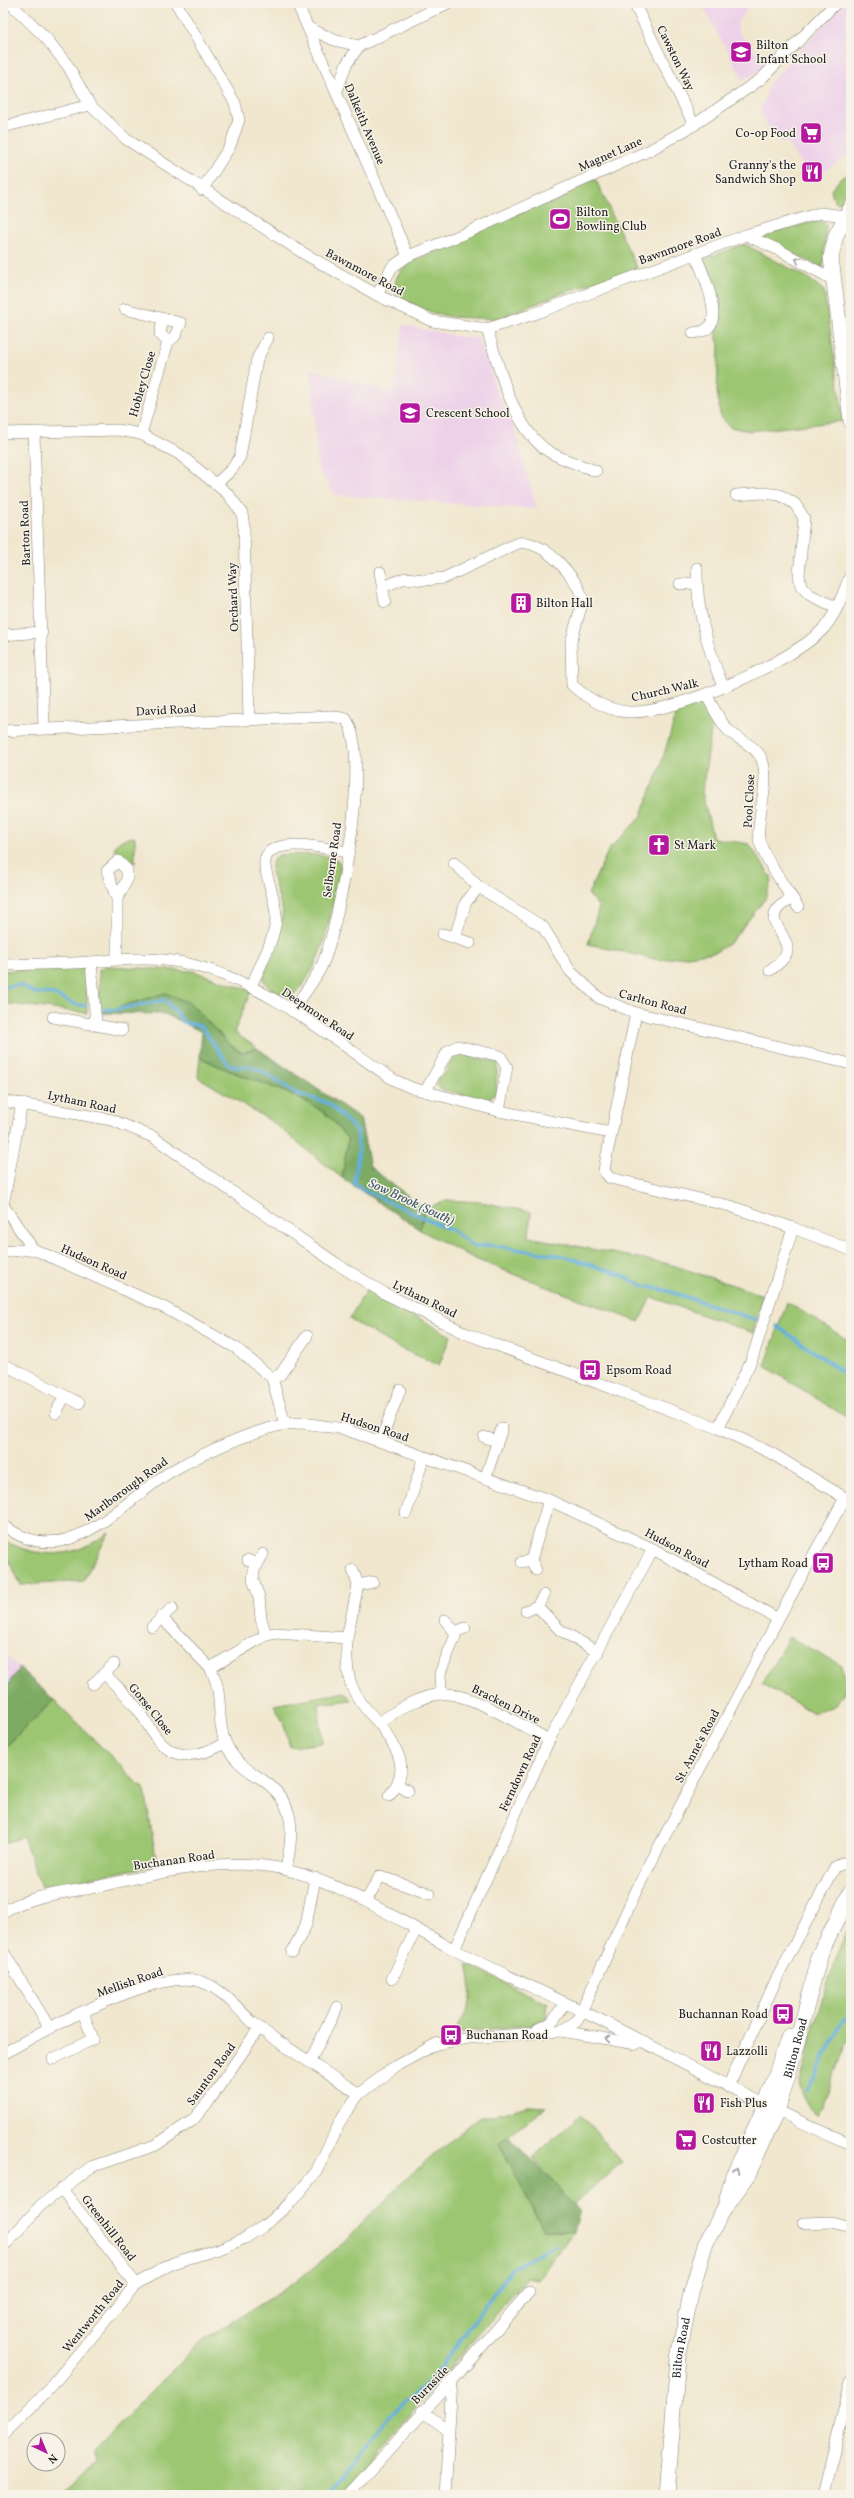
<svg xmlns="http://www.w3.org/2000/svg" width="854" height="2498" font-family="Vollkorn,serif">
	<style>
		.built { fill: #edd1e9 }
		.green { fill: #9cc672; stroke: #5c7147 }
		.forest { fill: #7dab64; stroke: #4c6440 }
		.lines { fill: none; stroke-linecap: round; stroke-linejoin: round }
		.stream { stroke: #63afdc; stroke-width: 3.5 }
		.street-casing { stroke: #868276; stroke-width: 12 }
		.secondary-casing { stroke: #868276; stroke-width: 16 }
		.street { stroke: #fff; stroke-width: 11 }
		.secondary { stroke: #fff; stroke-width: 15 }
		.oneway { stroke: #999 }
		.labels { text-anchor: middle; stroke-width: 3; stroke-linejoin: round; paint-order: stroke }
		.poi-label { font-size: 12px; fill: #1c1c1c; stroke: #f7f3e8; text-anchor: start }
		.street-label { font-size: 12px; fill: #1c1c1c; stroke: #f7f3e8 }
		.water-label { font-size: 13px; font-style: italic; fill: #385769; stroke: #f7f3e8 }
	</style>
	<rect width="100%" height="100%" fill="#f7f3e8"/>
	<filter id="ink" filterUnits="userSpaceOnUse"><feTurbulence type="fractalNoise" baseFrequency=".025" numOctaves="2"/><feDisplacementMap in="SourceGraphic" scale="8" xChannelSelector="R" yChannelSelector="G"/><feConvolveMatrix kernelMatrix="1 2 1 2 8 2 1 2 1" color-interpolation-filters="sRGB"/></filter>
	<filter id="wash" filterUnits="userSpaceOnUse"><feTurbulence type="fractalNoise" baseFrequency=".012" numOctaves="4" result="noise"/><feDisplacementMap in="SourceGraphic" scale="16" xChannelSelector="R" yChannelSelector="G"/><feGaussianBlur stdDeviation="0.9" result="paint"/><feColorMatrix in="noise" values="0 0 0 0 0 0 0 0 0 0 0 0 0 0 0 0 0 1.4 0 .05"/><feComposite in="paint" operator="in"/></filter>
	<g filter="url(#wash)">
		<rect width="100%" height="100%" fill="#f1e7cf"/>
		<g class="built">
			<polygon points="701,3 752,3 737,22 738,31 767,66 743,80"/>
			<polygon points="845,3 851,3 851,154 811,179 786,141 782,144 759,113 771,81"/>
			<polygon points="403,325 461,337 477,338 488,360 496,391 516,433 537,509 335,495 318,469 311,369 394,393"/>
			<polygon points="3,1652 19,1668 3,1692"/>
		</g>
		<g class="green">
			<polygon points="851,172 851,192 839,203 834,201 831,190 841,178"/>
			<path d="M 595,178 L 637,268 L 563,293 L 497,319 L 452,317 L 434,313 L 401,299 L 395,292 C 395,273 400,270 416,260 Z"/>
			<polygon points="821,220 826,225 823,268 758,236"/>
			<polygon points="744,244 808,278 824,291 844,421 750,431 730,427 720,415 717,391 719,345 715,331 720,318 718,298 715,282 702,260"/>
			<polygon points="704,701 713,719 702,792 713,838 749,844 772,878 765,899 731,942 716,952 659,960 588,944 599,907 588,894 609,849 641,817 661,764 678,709"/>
			<path d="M 135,837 L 135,863 L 120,857 L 114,849 C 117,840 126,838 135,837 Z"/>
			<path d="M 279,855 C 292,855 336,851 341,865 C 332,906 325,969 291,997 C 280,995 269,990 263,980 L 283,912 L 271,872 L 273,860 Z"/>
			<polygon points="81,966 87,970 87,1013 3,1003 3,971"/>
			<polygon points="107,966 193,971 251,991 234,1032 257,1048 243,1053 229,1044 190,1003 100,1013 99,970"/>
			<polygon points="458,1054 498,1062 496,1085 498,1091 487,1101 440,1089 437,1084 438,1078 445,1073 453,1058"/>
			<path d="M 200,1057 C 238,1078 283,1086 320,1110 C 331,1116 340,1130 348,1139 L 342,1178 L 271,1121 L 198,1077 Z"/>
			<polygon points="446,1200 480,1202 531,1212 529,1237 669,1264 763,1295 753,1333 651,1297 639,1322 475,1259 420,1230 425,1209"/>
			<polygon points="367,1289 451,1336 439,1365 397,1347 349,1319"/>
			<polygon points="787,1302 851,1342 851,1420 765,1366"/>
			<path d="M 110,1531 L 83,1581 L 21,1585 L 3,1549 L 3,1540 C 41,1560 76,1559 110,1531 Z"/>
			<polygon points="789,1637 842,1666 847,1687 835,1706 814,1713 762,1684"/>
			<polygon points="345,1692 351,1700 318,1704 323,1743 290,1747 283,1722 274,1705"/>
			<polygon points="54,1700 145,1790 157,1865 41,1887 23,1837 3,1844 3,1749"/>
			<polygon points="851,1922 851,2042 848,2041 817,2115 809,2109 798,2085 827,1981"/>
			<path d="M 467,1964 L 548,2004 L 546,2017 L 537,2024 L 454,2033 C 471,2003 474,1997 467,1964 Z"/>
			<polygon points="527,2106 546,2107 499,2143 543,2229 573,2232 538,2280 528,2278 516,2290 341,2495 60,2495 97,2462 94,2450 201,2341 292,2285 342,2244 408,2177 480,2116 493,2116"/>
			<polygon points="581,2115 622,2162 573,2205 532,2158"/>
		</g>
		<g class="forest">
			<path d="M 165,993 L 190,1003 L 229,1044 L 242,1053 L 257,1048 L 360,1118 L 370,1167 L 425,1209 L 420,1230 L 342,1178 L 348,1139 C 339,1130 331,1116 320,1110 C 283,1086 238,1078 200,1057 L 202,1032 L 165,1014 L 100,1013 Z"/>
			<polygon points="19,1668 54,1700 3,1749 3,1692"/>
			<polygon points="508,2136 579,2210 573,2232 543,2229 499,2143"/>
		</g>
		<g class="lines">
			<g class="stream">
				<polyline points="3,987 20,985 36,993 52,994 74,1004 86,1006"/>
				<polyline points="104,1009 113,1010 165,1000 185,1023 201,1026 227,1063 235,1067 252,1067 264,1072 295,1093 328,1103 357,1131 359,1150 354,1183 363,1190 455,1232 474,1247 489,1245 563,1256 622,1275 641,1285 668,1291 757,1320"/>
				<polyline points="777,1326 851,1378"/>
				<polyline points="807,2092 842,2022 851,2014"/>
				<polyline points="325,2495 387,2418 432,2379 512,2268 555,2246"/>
			</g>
		</g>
	</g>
	<g filter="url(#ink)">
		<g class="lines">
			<g class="street-casing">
				<g id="street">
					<polyline points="10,3 46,38 68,66 90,105 126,139 303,253 377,295 432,321 487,329 534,314 746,235 820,213 846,216"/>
					<polyline points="176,3 235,103 239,120 230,146 202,190"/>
					<polyline points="297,3 408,256"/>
					<polyline points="634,3 694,125"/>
					<polyline points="309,28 334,40 359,46 448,3"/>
					<polyline points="337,91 346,65 359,46"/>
					<polyline points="3,127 90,105"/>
					<polyline points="746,235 779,250 832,279"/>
					<polyline points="377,295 392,267 408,256 466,233 650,150 694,125 761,79 836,3"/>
					<polyline points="125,309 181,323 175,336 168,342 141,434"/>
					<polyline points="163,319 160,334 168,342"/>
					<path d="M 487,329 C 499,367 513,428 548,451 C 562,460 581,465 596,471"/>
					<path d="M 693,333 C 697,332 702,332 705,330 C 725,320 701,268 695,254"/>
					<polyline points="3,433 118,430 141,434 179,454 228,494 242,513 244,528 249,719"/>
					<polyline points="34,433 44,728"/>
					<polyline points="216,484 232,469 240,457 257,359 268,338"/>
					<polyline points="736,495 763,493 780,495 795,504 804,518 799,575 801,586 810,595 836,607"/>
					<path d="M 697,568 C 696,610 708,648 723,687"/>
					<polyline points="380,572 385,602"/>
					<polyline points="680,584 697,583"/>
					<path d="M 383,587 L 405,578 L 425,580 L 444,578 L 518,543 C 544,539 577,577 583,600 L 571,642 L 572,685 C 587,698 608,711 629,712 C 674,714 790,663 822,630 C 836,616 843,593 851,574"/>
					<polyline points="3,635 42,632"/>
					<path d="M 706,694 C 712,706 719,720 728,730 C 738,740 757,746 762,760 C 771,784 756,815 759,839 C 762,856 788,891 798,907"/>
					<path d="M 3,731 L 331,716 L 346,719 C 372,757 340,920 323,963 C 316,979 302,996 292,1011"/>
					<polyline points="454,863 479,887 543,927 570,971 599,998 636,1013 851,1064"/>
					<polyline points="443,934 470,943"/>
					<polyline points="455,937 466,902 479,887"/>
					<polyline points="117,959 117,899 127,880 127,870 118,861 107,871 117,899"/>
					<polyline points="91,962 96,1024"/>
					<path d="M 3,965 C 32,964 62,964 91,962 C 124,959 160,956 193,965 C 268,984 331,1038 394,1080 L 412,1088 L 499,1111 L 611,1133"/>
					<path d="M 770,970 C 798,951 786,945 774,920 C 774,908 783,903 793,899"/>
					<path d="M 251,986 C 259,968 276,937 276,917 C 276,900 268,884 265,866 C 261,832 329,849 347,852"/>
					<polyline points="636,1013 605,1164 604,1171 610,1178 730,1206 793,1228 752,1359 718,1428"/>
					<polyline points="53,1017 122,1030"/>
					<polyline points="426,1090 448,1051 458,1046 500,1056 507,1067 499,1111"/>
					<polyline points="3,1101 112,1120 153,1137 337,1264 384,1293 467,1334 718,1428 771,1453 850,1501"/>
					<polyline points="22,1103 3,1205 33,1249 165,1308 236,1348 272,1378 285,1424 303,1423 344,1429 549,1500 653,1549 778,1619"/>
					<polyline points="793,1228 851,1250"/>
					<polyline points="3,1252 33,1249"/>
					<polyline points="3,1364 79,1403"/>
					<polyline points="272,1378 280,1375 307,1336"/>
					<polyline points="56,1413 64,1397"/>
					<polyline points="484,1437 497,1441"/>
					<polyline points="381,1440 400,1390"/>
					<polyline points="485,1479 502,1428"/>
					<polyline points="406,1513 424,1457"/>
					<path d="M 3,1525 C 69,1576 122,1499 175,1469 C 210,1450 246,1433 285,1424"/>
					<polyline points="263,1554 254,1570 253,1580 259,1597 261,1619 266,1635"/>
					<polyline points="248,1560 257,1565"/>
					<polyline points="531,1560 549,1500"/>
					<polyline points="522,1562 531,1560 536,1570"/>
					<polyline points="358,1585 373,1582"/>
					<polyline points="537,1606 560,1630 598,1652"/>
					<polyline points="526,1611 537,1606 544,1595"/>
					<polyline points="161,1617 210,1668"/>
					<polyline points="152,1627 172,1608"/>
					<polyline points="455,1632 465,1628"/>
					<polyline points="347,1638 358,1585 353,1570"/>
					<path d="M 105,1674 C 116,1686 130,1698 140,1712 C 146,1720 149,1729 155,1736 C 174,1763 200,1757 225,1743"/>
					<polyline points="93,1684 114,1664"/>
					<polyline points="441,1694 440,1673 455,1637 455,1632 445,1620"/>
					<path d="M 379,1723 C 396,1748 413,1768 389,1796"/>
					<polyline points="398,1785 408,1791"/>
					<path d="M 286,1869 C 294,1832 297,1802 260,1778 C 246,1769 233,1760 226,1744 C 215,1720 225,1693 210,1668 L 266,1635 L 276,1633 L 347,1638 C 345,1679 350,1694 379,1723 C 397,1710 417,1697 440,1694 C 466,1690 524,1727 549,1740"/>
					<polyline points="366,1901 380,1876 430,1894"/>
					<path d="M 3,1912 C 29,1896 61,1893 91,1888 C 154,1875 223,1854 287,1870 C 347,1885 399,1921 453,1949 C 496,1971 539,1990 582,2011 C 672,2055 758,2105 851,2144"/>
					<polyline points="454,1950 549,1740 653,1549"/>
					<polyline points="3,1951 49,2027"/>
					<polyline points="292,1952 306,1925 315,1878"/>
					<polyline points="392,1979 416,1929"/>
					<polyline points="538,2029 551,2023 565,2004"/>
					<polyline points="561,2031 636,2044"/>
					<path d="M 3,2054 C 41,2031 161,1966 202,1982 C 226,1990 241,2015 261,2029 C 292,2052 326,2072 359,2094"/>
					<polyline points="53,2059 93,2039 83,2012"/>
					<polyline points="310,2061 337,2007"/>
					<polyline points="728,2087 775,1982 835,1867 844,1863 851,1867"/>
					<polyline points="61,2188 136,2284"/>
					<polyline points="803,2223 831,2222 851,2227"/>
					<polyline points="3,2247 41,2205 91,2167 156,2145 193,2120 209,2101 259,2028"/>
					<polyline points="422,2411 448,2430"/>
					<polyline points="3,2435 49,2389 136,2284 173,2263 222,2248 245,2238 264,2226 290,2203 316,2172 343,2116 359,2094 396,2066 436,2044 469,2038 561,2031 577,2021 637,1889 778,1619 845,1498"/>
					<polyline points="348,2495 452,2381 529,2292"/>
					<polyline points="445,2495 452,2381"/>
					<polyline points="823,2495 851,2381"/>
				</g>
			</g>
			<g class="secondary-casing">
				<g id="secondary">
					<polyline points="851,208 836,235 831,257 851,421"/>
					<polyline points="818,1958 851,1891"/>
					<polyline points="727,2199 733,2176 765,2106 789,2036"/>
					<path id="s1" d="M 667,2495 L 678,2358 L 691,2293 L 705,2245 L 725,2207 L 747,2177 L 777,2111 L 789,2072 L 822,1948"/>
				</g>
			</g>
			<use href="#street" class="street"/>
			<use href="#secondary" class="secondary"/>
		</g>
		<defs><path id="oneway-chevron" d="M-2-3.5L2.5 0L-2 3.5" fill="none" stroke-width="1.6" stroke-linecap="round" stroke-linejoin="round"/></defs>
		<g class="oneway">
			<use href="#oneway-chevron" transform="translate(798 260) rotate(-151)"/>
			<use href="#oneway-chevron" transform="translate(608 2039) rotate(-170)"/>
			<use href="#oneway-chevron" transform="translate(736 2170) rotate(-65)"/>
		</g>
	</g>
	<defs>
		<g id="school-square" transform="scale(1.15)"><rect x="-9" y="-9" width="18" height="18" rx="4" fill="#b5179e" stroke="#f7f3e8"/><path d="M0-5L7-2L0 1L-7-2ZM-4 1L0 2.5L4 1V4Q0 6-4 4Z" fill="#fff"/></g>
		<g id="supermarket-square" transform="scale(1.15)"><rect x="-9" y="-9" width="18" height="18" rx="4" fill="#b5179e" stroke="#f7f3e8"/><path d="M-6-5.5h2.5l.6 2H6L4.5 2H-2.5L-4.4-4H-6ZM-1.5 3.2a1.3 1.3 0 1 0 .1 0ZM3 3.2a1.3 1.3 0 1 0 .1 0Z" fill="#fff"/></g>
		<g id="restaurant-square" transform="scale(1.15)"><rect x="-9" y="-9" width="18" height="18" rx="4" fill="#b5179e" stroke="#f7f3e8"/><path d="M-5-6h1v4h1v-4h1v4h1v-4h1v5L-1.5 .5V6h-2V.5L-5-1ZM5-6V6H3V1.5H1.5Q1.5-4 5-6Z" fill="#fff"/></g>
		<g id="stadium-square" transform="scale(1.15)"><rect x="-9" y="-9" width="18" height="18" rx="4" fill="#b5179e" stroke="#f7f3e8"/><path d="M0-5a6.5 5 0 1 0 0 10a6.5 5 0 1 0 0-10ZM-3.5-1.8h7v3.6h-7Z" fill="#fff"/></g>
		<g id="building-square" transform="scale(1.15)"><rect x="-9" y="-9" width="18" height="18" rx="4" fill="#b5179e" stroke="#f7f3e8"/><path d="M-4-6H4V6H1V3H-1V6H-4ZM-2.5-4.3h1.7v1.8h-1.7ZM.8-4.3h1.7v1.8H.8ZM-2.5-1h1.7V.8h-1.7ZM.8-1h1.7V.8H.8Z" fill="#fff"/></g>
		<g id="church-square" transform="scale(1.15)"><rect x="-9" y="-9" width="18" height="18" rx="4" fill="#b5179e" stroke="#f7f3e8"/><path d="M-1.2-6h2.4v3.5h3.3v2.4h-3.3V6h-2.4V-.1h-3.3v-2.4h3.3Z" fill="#fff"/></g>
		<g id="bus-square" transform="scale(1.15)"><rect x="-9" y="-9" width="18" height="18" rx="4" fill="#b5179e" stroke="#f7f3e8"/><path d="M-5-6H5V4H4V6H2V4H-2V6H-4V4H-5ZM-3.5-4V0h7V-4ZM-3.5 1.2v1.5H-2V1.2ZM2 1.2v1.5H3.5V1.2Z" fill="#fff"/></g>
	</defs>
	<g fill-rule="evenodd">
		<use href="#school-square" x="741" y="52"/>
		<use href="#supermarket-square" x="811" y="133"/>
		<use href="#restaurant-square" x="812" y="172"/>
		<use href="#stadium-square" x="560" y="219"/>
		<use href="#school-square" x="410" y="413"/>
		<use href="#building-square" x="521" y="603"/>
		<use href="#church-square" x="659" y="845"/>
		<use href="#bus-square" x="590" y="1370"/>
		<use href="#bus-square" x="823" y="1563"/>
		<use href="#bus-square" x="783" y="2014"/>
		<use href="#bus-square" x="451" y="2035"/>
		<use href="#restaurant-square" x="711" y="2051"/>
		<use href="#restaurant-square" x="704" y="2103"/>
		<use href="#supermarket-square" x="686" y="2140"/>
	</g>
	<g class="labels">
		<g class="poi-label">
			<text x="756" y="49">Bilton<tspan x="756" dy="14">Infant School</tspan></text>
			<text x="796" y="137" text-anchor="end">Co-op Food</text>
			<text x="796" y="169" text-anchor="end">Granny's the<tspan x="796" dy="14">Sandwich Shop</tspan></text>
			<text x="576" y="216">Bilton<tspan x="576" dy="14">Bowling Club</tspan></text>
			<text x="426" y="417">Crescent School</text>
			<text x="536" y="607">Bilton Hall</text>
			<text x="674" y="849">St Mark</text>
			<text x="606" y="1374">Epsom Road</text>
			<text x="808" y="1567" text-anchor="end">Lytham Road</text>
			<text x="768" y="2018" text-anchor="end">Buchannan Road</text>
			<text x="466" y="2039">Buchanan Road</text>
			<text x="726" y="2055">Lazzolli</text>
			<text x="720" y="2107">Fish Plus</text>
			<text x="702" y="2144">Costcutter</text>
		</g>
		<g class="street-label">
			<text transform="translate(676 58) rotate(64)" y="4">Cawston Way</text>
			<text transform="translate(365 124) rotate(67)" y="4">Dalkeith Avenue</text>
			<text transform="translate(610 154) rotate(-24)" y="4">Magnet Lane</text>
			<text transform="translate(680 246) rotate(-20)" y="4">Bawnmore Road</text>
			<text transform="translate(365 272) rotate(28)" y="4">Bawnmore Road</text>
			<text transform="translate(142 384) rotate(-74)" y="4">Hobley Close</text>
			<text transform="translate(25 533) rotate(-92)" y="4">Barton Road</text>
			<text transform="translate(233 597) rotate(-92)" y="4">Orchard Way</text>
			<text transform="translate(665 690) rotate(-13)" y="4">Church Walk</text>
			<text transform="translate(166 710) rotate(-3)" y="4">David Road</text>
			<text transform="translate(749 801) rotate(-87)" y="4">Pool Close</text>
			<text transform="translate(332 860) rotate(-82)" y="4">Selborne Road</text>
			<text transform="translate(653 1002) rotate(15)" y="4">Carlton Road</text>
			<text transform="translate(318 1014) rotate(34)" y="4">Deepmore Road</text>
			<text transform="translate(82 1102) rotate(12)" y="4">Lytham Road</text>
			<text transform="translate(94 1262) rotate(24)" y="4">Hudson Road</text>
			<text transform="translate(425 1299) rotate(26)" y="4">Lytham Road</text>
			<text transform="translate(375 1427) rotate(18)" y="4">Hudson Road</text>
			<text transform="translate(126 1489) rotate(-36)" y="4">Marlborough Road</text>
			<text transform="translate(677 1548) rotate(28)" y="4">Hudson Road</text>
			<text transform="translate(506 1704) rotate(26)" y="4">Bracken Drive</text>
			<text transform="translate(151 1709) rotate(51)" y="4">Gorse Close</text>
			<text transform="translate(697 1746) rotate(-62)" y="4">St. Anne's Road</text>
			<text transform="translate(520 1773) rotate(-65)" y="4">Ferndown Road</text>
			<text transform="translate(174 1860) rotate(-8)" y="4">Buchanan Road</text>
			<text transform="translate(130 1982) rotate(-19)" y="4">Mellish Road</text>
			<text dy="4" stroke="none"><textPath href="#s1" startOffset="472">Bilton Road</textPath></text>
			<text transform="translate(211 2074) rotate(-54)" y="4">Saunton Road</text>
			<text transform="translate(109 2228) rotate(52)" y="4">Greenhill Road</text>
			<text transform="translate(93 2316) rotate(-51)" y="4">Wentworth Road</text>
			<text dy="4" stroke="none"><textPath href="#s1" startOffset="148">Bilton Road</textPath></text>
			<text transform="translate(430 2385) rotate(-46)" y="4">Burnside</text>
		</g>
		<g class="water-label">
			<text transform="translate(412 1201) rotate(25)" y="5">Sow Brook (South)</text>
		</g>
	</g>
	<rect width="854" height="2498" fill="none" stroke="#f7f3e8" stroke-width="16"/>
	<g transform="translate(46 2452) rotate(136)"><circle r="19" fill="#f7f3e8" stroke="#9f9d96"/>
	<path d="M0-3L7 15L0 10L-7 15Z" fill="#b5179e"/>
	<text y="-6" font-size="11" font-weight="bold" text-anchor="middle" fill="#1c1c1c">N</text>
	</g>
</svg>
